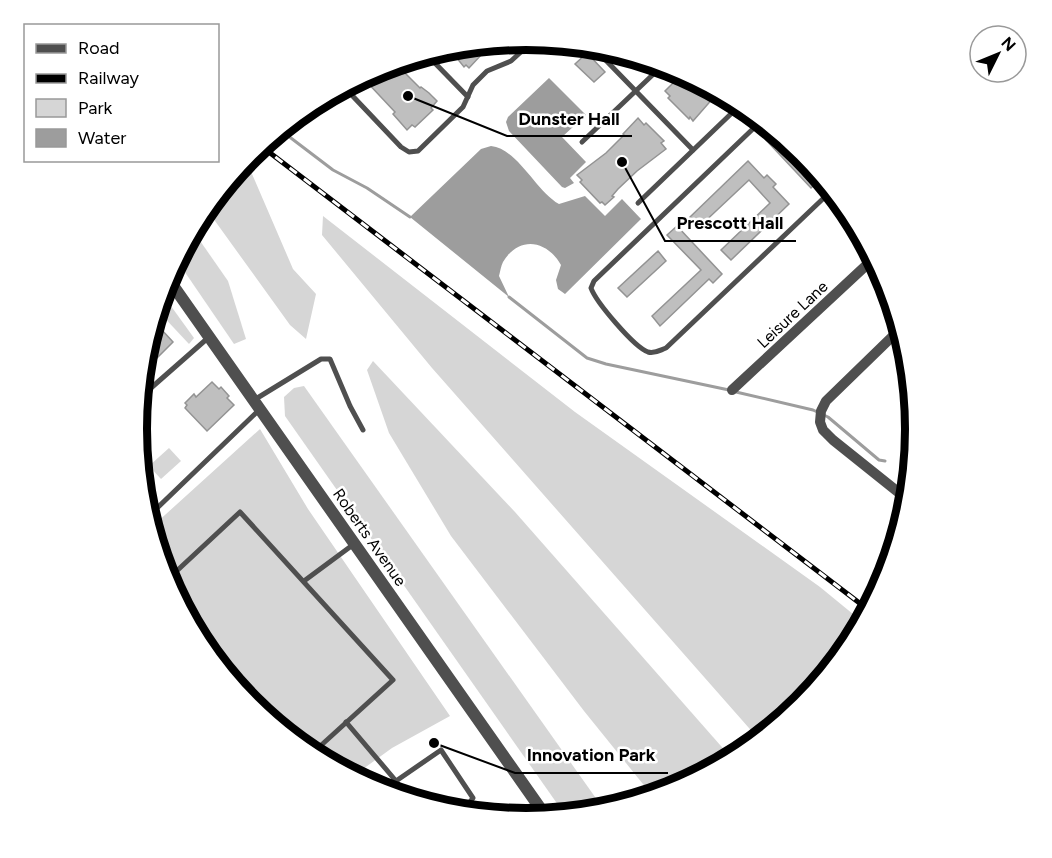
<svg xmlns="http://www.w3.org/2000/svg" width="1052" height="858" font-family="Figtree,sans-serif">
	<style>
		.green { fill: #d6d6d6 }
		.water { fill: #9d9d9d }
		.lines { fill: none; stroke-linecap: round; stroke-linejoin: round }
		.stream { stroke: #9d9d9d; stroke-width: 3 }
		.building { fill: #bfbfbf; stroke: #939393; stroke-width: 1.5 }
		.service { stroke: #4f4f4f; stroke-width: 5 }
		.minor { stroke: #4f4f4f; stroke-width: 10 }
		.tertiary { stroke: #4f4f4f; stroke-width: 12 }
		.rail-casing { stroke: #000; stroke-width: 5 }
		.rail { stroke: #fff; stroke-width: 3; stroke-dasharray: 9; stroke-linecap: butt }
		.labels { text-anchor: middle; stroke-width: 5; stroke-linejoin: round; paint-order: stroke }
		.street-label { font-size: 16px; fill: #000; stroke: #fff }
		.rim { fill: none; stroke: #000; stroke-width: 8 }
		.leader { fill: none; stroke: #000; stroke-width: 2 }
		.callout-dot { fill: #000; stroke: #fff; stroke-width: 2 }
		.callout-label { font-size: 18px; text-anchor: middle; font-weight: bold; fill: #000; stroke: #fff; stroke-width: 5; stroke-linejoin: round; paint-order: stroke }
	</style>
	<rect width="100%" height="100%" fill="#fff"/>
	<g class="green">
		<polygon points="246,160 293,269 316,294 306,339 290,325 210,214"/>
		<polygon points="323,216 575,412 820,587 859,619 802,705 756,736 432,368 322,235"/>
		<polygon points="196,235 228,281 246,339 234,344 178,262"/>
		<polygon points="163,295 194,338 189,344 159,312"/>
		<polygon points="373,361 515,512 728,754 675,789 651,794 584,711 451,536 389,433 367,370"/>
		<polygon points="304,386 600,804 563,812 285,416 284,397 294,388"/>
		<polygon points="260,429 308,509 450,716 392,748 363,769 376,789 250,705 166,578 155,524"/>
		<polygon points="169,448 181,461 161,479 149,466"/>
	</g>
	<g class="water">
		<polygon points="549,78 586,115 562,137 586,162 570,178 574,183 565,188 562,187 509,131 506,122 508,117"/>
		<path d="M 491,146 C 518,149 535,190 559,204 L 585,196 L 605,216 L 622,199 L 641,219 L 565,294 L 558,289 L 556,280 L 561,265 C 547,240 519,235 503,262 C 501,266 500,272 499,276 L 509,297 L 410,217 L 481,149 Z"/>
	</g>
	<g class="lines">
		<g class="stream">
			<polyline points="283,132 333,170 367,188 410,217"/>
			<polyline points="509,297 587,358 606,364 729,390"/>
			<polyline points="736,392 813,410 828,417 879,460 885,461"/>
		</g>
	</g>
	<g class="building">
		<polygon points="479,48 483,53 469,68 466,65 464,67 456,57 458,56 455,53"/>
		<polygon points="587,53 605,72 594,82 575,64"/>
		<polygon points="397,65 420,88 421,87 429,93 437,101 431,108 433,110 415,127 412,125 407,130 393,114 395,112 363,78 377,69"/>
		<polygon points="686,76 715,96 693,121 690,117 689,119 668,98 670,96 665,91 674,82"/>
		<polygon points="638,118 644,125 646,123 664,141 661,143 666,149 637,171 618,189 612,196 614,197 605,205 602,202 600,203 580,182 582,180 577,175 606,153 624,135 623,134"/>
		<polygon points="772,134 787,143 815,173 819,180 811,188 766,140"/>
		<polygon points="748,161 764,178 767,175 776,184 773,187 789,204 731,260 721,250 770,203 749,180 699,227 690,217"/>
		<polygon points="677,226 722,274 713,283 709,279 660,326 652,316 701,270 667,235"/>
		<polygon points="658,251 666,261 627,297 618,288"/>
		<polygon points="161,329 173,342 149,366 155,336"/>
		<polygon points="212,382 219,389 221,387 229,396 227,398 234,405 207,431 185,408 187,405 185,403 194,394 196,397"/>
	</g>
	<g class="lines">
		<g class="service">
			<polyline points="591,45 693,150"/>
			<polyline points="430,58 468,97"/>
			<polyline points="346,89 401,147 409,152 418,151 463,107 473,85 487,71 511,61 534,40"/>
			<path d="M 758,124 L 594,281 L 591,288 C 596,302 634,347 648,352 C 655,354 660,350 666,348 L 829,193"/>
			<polyline points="582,142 663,65"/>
			<polyline points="638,203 736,109"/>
			<polyline points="143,395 209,337"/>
			<polyline points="254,400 321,359 330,359 350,406 363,430"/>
			<polyline points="153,512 259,410"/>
			<polyline points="167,580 240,512 393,680 317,749"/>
			<polyline points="304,581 354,544"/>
			<polyline points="346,722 396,781"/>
			<polyline points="405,795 396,781 441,750 473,798 466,807"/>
		</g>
		<g class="minor">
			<polyline points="897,332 826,401 821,411 820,422 823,430 833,440 903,496"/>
			<polyline points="732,390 873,259"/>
		</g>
		<g class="tertiary">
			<polyline points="167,277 545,815"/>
			<polyline points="522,818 538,806"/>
		</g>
		<g class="rail-casing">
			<polyline id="rail" points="261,146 866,608"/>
		</g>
		<use href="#rail" class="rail"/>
	</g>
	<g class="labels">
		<g class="street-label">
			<text transform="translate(792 314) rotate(-43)" y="6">Leisure Lane</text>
			<text transform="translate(370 537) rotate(55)" y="6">Roberts Avenue</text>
		</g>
	</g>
	<path d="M0 0H1052V858H0ZM147 429a379 379 0 1 1 758 0a379 379 0 1 1-758 0Z" fill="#fff" fill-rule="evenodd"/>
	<path class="rim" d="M147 429a379 379 0 1 1 758 0a379 379 0 1 1-758 0Z"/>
	<path class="leader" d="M408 96L507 136H632M622 162L665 241H796M434 743L515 773H668"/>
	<g class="callout-dot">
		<circle cx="408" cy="96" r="6"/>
		<circle cx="622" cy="162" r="6"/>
		<circle cx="434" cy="743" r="6"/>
	</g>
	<g class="callout-label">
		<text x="569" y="125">Dunster Hall</text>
		<text x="730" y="229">Prescott Hall</text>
		<text x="591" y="761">Innovation Park</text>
	</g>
	<rect x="24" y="24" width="195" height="138" fill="#ffffff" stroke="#999999" stroke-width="1.5"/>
	<rect x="36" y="44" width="30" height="9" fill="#4f4f4f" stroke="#999999" stroke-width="1.5"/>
	<text x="78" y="54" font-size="18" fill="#000000">Road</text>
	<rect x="36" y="74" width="30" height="9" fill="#000000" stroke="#999999" stroke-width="1.5"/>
	<text x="78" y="84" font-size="18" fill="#000000">Railway</text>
	<rect x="36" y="99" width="30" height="18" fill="#d6d6d6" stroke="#999999" stroke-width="1.5"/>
	<text x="78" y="114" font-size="18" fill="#000000">Park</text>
	<rect x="36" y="129" width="30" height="18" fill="#9d9d9d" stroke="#999999" stroke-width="1.5"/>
	<text x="78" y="144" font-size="18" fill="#000000">Water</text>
	<g transform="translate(998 54) rotate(47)"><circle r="28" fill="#ffffff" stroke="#999999" stroke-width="1.5"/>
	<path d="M0-4.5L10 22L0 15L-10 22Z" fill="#000000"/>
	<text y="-9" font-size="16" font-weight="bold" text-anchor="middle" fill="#000000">N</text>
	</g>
</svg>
